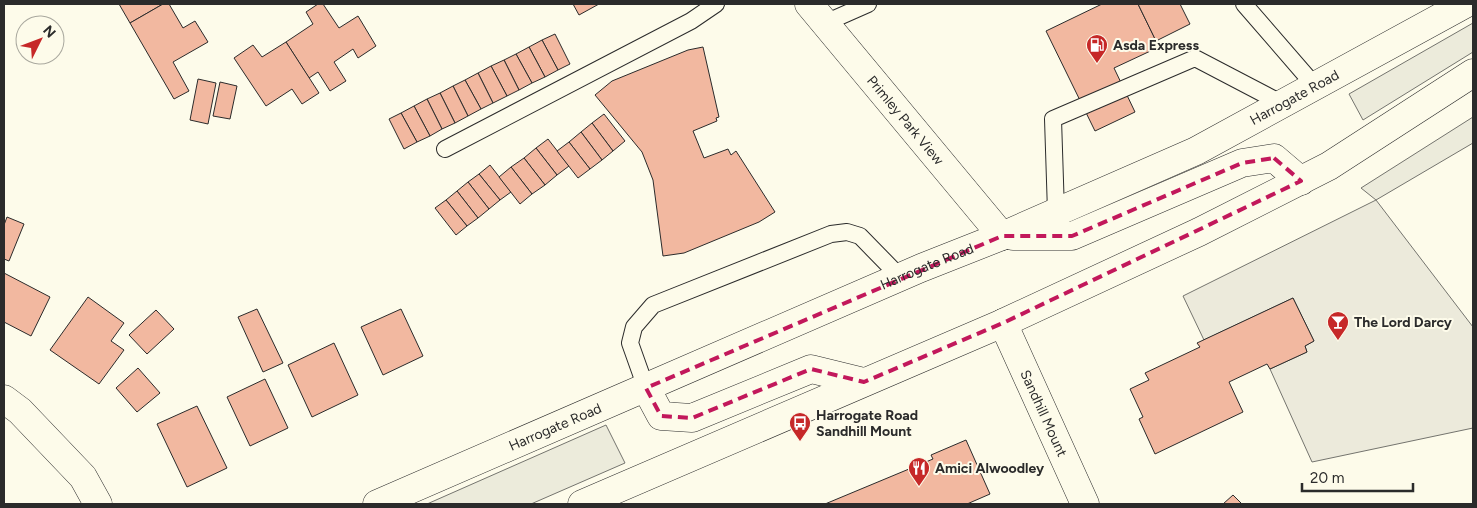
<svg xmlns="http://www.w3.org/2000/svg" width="1477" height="508" font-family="Figtree,sans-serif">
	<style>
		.green { fill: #ecebdb; stroke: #74746e }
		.parking { fill: #eceadb; stroke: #74746e }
		.building { fill: #f2b8a0; stroke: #2b2b2b }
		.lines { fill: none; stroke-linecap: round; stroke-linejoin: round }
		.lane-casing { stroke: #2b2b2b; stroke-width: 18 }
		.street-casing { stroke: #2b2b2b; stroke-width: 29 }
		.highway-casing { stroke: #2b2b2b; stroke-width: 29 }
		.lane { stroke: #fdfbea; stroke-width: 16 }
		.street { stroke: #fdfbea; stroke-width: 28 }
		.highway { stroke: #fdfbea; stroke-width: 28 }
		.marked { fill: none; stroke: #c2185b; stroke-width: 4; stroke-dasharray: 10 6; stroke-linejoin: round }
		.labels { text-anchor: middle; stroke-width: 4; stroke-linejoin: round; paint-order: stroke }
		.poi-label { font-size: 14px; font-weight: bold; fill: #2b2b2b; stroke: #fdfbea; text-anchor: start }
		.street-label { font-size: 14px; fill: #2b2b2b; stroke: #fdfbea }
	</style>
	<rect width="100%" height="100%" fill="#fdfbea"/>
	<g class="green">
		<polygon points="1473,23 1473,52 1363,120 1349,94"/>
		<polygon points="1473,117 1473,143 1376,200 1361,188"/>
		<polygon points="606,425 625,463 531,504 427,504"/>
	</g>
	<polygon class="parking" points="1376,200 1473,327 1473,428 1312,462 1270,369 1307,352 1305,346 1314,341 1293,298 1204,340 1183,296"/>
	<g class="building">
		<polygon points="119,4 163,4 130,23"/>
		<polygon points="163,4 169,4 183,28 195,21 208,42 173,62 189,91 174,99 130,23"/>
		<polygon points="318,4 323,4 339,28 358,16 376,46 358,58 353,49 334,62 346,81 330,91 318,72 309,78 286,42 313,24 306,12"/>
		<polygon points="573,4 599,4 579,15"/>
		<polygon points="1102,4 1138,4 1159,47 1114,68 1135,112 1095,131 1046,31"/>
		<polygon points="1138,4 1180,4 1190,24 1156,41"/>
		<polygon points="555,34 570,64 558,70 542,40"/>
		<polygon points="542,40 558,70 545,77 529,47"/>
		<polygon points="286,42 319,93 302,104 292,89 266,106 234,58 253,45 262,57"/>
		<polygon points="529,47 545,77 532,83 516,54"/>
		<polygon points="703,47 719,117 716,118 717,121 693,131 704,158 728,149 731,155 736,151 775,212 759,222 684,253 663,256 653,180 642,152 595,95 612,81 688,50"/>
		<polygon points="516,54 532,83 519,90 504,60"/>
		<polygon points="504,60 519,90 507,96 491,66"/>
		<polygon points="491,66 507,96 493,103 478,73"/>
		<polygon points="478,73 493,103 481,109 465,80"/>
		<polygon points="198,79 216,83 208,124 190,120"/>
		<polygon points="465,80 481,109 468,116 453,86"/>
		<polygon points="220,82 237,86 230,119 213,116"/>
		<polygon points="453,86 468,116 455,123 440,93"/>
		<polygon points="440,93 455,123 442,129 427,99"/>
		<polygon points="427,99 442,129 430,136 414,106"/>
		<polygon points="414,106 430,136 417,142 401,113"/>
		<polygon points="401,113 417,142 404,149 389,119"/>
		<polygon points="604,114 625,141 613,151 592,123"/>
		<polygon points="592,123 613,151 602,160 581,132"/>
		<polygon points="581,132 602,160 590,169 569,142"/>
		<polygon points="548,139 569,166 557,175 536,148"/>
		<polygon points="569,142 590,169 578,178 557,151"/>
		<polygon points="536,148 557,175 545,185 524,158"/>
		<polygon points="524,158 545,185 532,194 511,167"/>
		<polygon points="490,165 511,192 500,200 479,174"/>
		<polygon points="511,167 532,194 520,204 499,177"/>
		<polygon points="479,174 500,200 489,209 468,182"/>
		<polygon points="468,182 489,209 478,218 457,191"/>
		<polygon points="457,191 478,218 467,226 446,200"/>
		<polygon points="446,200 467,226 456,235 435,208"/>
		<polygon points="7,217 24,224 9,261 4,259 4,225"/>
		<polygon points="4,273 50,297 31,336 4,322"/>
		<polygon points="88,297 124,323 111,341 124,350 99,384 50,350"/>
		<polygon points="1293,298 1314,341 1305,346 1307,352 1270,369 1267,364 1229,382 1243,412 1155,454 1139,419 1143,417 1130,389 1149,380 1145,373 1200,347 1197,343"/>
		<polygon points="257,309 283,363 263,372 238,317"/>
		<polygon points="401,309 423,356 383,375 361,327"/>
		<polygon points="156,310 174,329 147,354 129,335"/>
		<polygon points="334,343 358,395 312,417 288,365"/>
		<polygon points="138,368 160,393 137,412 116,388"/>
		<polygon points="265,379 288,428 250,446 227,397"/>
		<polygon points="197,406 227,468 187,487 157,424"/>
		<polygon points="966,440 990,494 967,504 825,504 933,459 931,455"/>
		<polygon points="1233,495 1242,504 1223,504"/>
	</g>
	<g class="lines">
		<g class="lane-casing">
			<g id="lane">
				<polyline points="1244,4 1315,86"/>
				<polyline points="825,23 868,4"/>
				<polyline points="445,149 691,21 716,4"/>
				<polyline points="1056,212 1053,119 1195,58 1283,104"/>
				<polyline points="646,388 630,343 634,327 653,305 831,234 847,232 860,236 900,277"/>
			</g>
		</g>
		<g class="street-casing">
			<g id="street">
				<path id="s1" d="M 809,4 L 1002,236"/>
				<path id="s2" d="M 1003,323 L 1085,504"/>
				<polyline points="4,399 20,411 83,477 98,504"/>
			</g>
		</g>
		<g class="highway-casing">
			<g id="highway">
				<polyline points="1013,236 1072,236 1242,163 1274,158 1301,181"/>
				<polyline points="646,388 661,416 692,418 811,369 864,382"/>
				<path id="s3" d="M 377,504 L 921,268 L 1002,236 L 1196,151 L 1465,4"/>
				<polyline points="582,504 1003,323 1199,232 1329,166 1473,73"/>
			</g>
		</g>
		<use href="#lane" class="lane"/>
		<use href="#street" class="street"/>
		<use href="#highway" class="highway"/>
	</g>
	<path class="marked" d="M 1274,158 L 1301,181 L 1003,323 L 864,382 L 811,369 L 692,418 L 661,416 L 646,388 L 1002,236 L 1072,236 L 1242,163 Z"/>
	<defs>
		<g id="fuel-pin" transform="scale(1.125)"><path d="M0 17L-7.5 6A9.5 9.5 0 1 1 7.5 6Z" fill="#c62828" stroke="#fdfbea"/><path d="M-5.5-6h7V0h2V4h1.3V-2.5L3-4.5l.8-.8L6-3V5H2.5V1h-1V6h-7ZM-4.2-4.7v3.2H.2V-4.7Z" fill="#fff"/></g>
		<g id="bar-pin" transform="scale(1.125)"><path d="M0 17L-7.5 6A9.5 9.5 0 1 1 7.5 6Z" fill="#c62828" stroke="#fdfbea"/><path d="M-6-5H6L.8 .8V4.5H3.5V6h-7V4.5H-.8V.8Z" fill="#fff"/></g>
		<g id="bus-pin" transform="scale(1.125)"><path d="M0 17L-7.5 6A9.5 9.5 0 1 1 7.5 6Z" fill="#c62828" stroke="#fdfbea"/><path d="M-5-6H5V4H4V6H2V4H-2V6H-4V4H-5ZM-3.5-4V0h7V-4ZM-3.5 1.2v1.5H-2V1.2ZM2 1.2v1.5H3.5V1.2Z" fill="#fff"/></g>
		<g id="restaurant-pin" transform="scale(1.125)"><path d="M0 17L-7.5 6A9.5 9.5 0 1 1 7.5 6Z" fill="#c62828" stroke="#fdfbea"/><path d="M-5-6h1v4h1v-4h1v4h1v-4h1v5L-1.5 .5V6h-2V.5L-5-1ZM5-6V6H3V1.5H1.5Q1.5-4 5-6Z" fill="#fff"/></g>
	</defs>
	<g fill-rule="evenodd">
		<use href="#fuel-pin" x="1097" y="45"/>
		<use href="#bar-pin" x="1338" y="322"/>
		<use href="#bus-pin" x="800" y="423"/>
		<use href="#restaurant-pin" x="919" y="468"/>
	</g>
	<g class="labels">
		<g class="poi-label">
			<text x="1113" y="50">Asda Express</text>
			<text x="1354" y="327">The Lord Darcy</text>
			<text x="816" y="420">Harrogate Road<tspan x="816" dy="16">Sandhill Mount</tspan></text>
			<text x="935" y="473">Amici Alwoodley</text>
		</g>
		<g class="street-label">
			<text dy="5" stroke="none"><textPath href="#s3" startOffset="1004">Harrogate Road</textPath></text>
			<text dy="5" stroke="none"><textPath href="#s1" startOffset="151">Primley Park View</textPath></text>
			<text dy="5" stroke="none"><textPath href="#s3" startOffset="599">Harrogate Road</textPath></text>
			<text dy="5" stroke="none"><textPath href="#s2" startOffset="99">Sandhill Mount</textPath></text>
			<text dy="5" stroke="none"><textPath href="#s3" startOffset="194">Harrogate Road</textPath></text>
		</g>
	</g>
	<rect width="1477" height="508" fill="none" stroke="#2b2b2b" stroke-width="10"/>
	<g transform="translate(40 40) rotate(48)"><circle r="24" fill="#fdfbea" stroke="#a9a89e"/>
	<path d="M0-4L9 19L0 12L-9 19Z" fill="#c62828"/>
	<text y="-8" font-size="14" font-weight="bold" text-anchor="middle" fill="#2b2b2b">N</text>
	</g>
	<path d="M1302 483v8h111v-8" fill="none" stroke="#2b2b2b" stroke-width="2.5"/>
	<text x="1310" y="483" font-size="15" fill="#2b2b2b" stroke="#fdfbea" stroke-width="4" paint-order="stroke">20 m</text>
</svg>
